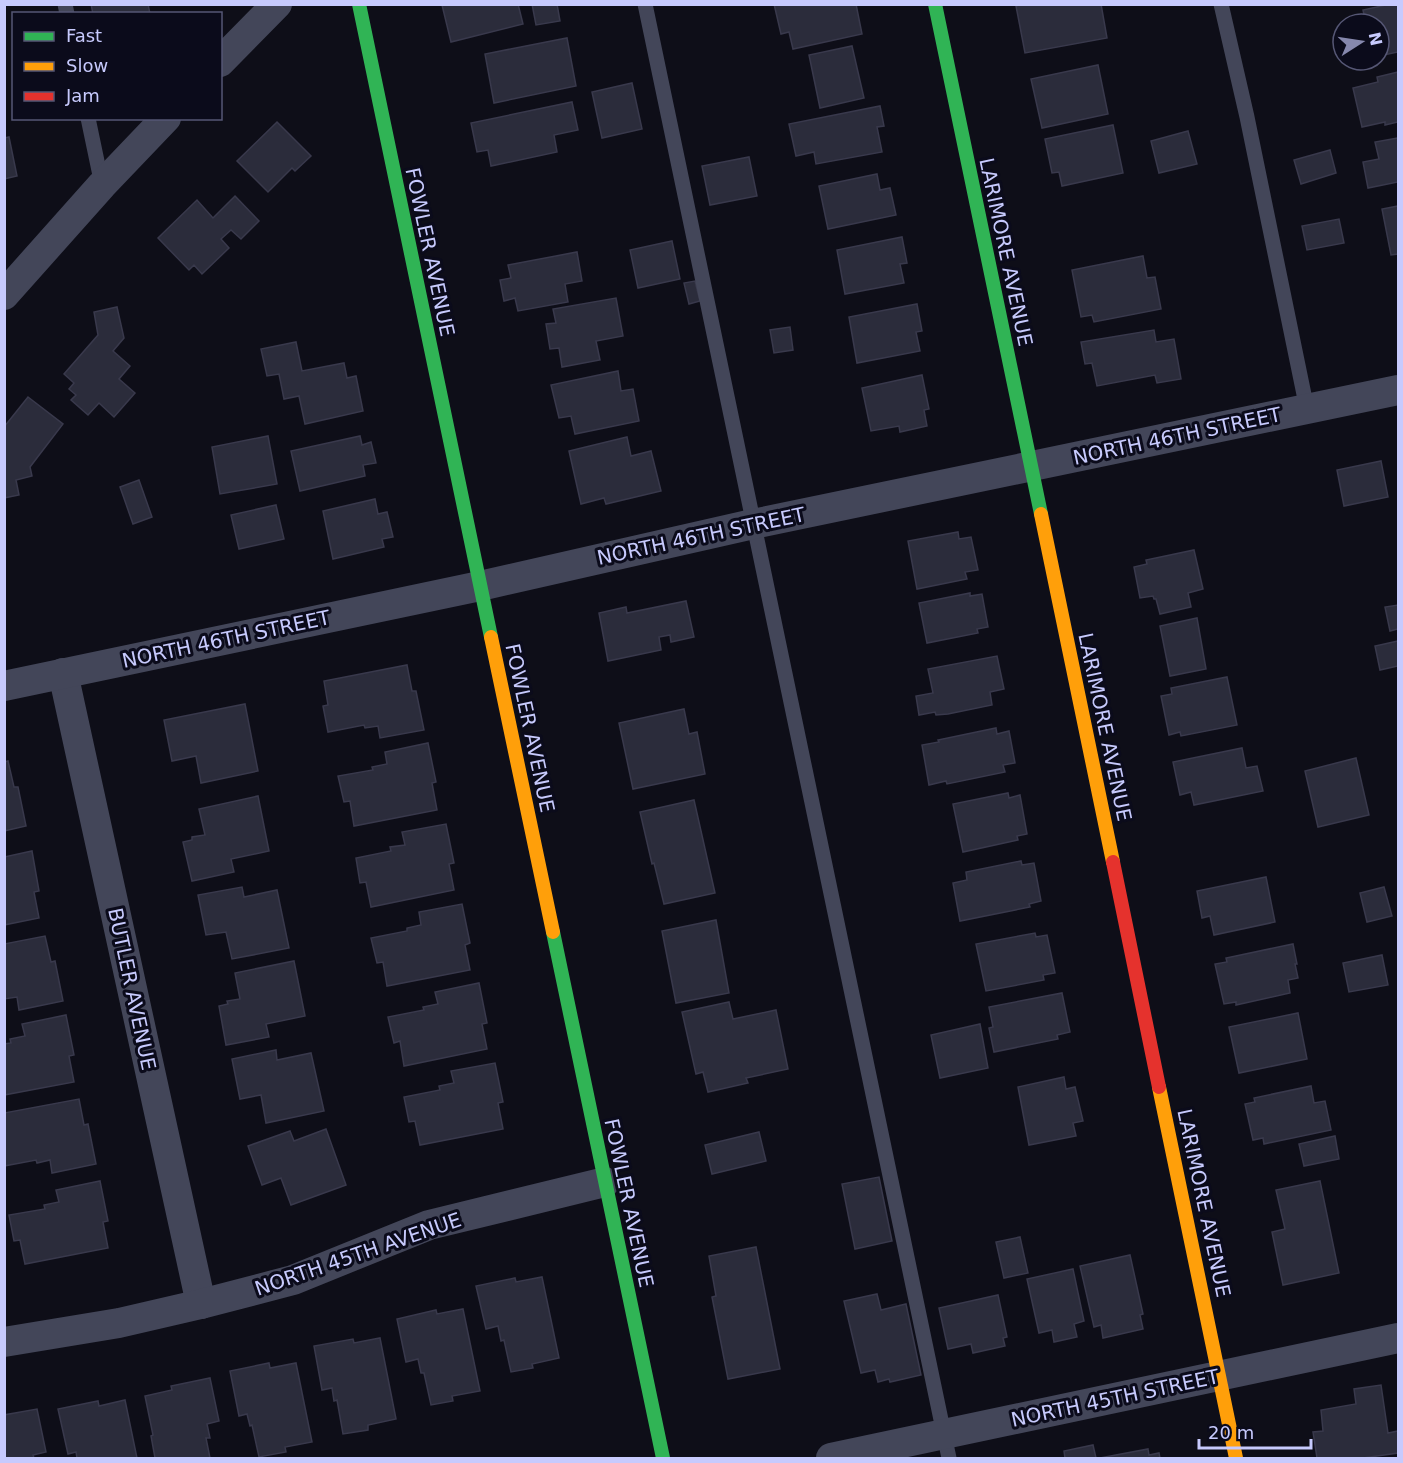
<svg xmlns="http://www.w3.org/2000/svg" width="1403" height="1463" font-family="'DejaVu Sans',sans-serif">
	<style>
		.building { fill: #2b2c3b; stroke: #39394c; stroke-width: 1.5 }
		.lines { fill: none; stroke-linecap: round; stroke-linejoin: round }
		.lane { stroke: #434659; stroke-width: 15 }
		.street { stroke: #434659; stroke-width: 30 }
		.fast { stroke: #30b455; stroke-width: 14 }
		.slow { stroke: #ff9f0a; stroke-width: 14 }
		.jam { stroke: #e5322d; stroke-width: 14 }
		.labels { text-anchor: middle; stroke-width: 6; stroke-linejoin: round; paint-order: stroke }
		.street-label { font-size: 20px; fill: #c7cafd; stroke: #0b0b1b }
	</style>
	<rect width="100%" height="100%" fill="#0e0e18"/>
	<g class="building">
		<polygon points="91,4 148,4 150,14 93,14"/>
		<polygon points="518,4 523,24 451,42 442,5"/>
		<polygon points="532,4 557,4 560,21 536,25"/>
		<polygon points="774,4 856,4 862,34 793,49 789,32 781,34"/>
		<polygon points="1022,4 1101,4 1107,38 1025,53 1016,6"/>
		<polygon points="1390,4 1398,4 1398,52 1379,56 1379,24 1366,24 1363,10"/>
		<polygon points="567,38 576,86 494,103 485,54"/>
		<polygon points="852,46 864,98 820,108 809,55"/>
		<polygon points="1098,65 1108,114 1042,128 1031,79"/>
		<polygon points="1398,72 1398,122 1385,125 1385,122 1362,127 1353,88 1378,82 1377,77"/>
		<polygon points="632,83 642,129 602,138 592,92"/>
		<polygon points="572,102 578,130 554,135 557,152 491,166 488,150 477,152 471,123"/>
		<polygon points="880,106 884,126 877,127 882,152 816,164 814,152 796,156 789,124"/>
		<polygon points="277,122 311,156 295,171 292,168 268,192 237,161"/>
		<polygon points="1113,125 1123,173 1062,186 1059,172 1052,173 1045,139"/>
		<polygon points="1188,131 1197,164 1159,173 1151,141"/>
		<polygon points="9,137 17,176 4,179 4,138"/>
		<polygon points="1398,138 1398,182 1368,188 1363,162 1379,159 1375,142"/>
		<polygon points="1330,150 1336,173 1301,184 1294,160"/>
		<polygon points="749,157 757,196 710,205 702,166"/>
		<polygon points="877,174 880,190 890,188 896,215 828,229 819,186"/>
		<polygon points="235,196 259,221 241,239 231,230 221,239 229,248 202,274 194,265 189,270 158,238 197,200 213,218"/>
		<polygon points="1398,206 1398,254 1391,255 1382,209"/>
		<polygon points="1339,219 1344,243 1307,250 1302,226"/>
		<polygon points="902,237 907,263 900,264 904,283 845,294 837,250"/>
		<polygon points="672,241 680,279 638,288 630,250"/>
		<polygon points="577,252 582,281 565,284 568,302 518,311 515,298 504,301 500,280 511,278 508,265"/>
		<polygon points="1143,256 1147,278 1155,277 1161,309 1094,322 1092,315 1081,317 1072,270"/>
		<polygon points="695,281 700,301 689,304 684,283"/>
		<polygon points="616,298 623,336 596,341 600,360 562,367 559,348 550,349 546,324 556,323 553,309"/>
		<polygon points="917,304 922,331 916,332 920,351 857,363 849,317"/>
		<polygon points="117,307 124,338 113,351 130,366 119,379 135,393 114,417 99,403 88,415 71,400 76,395 69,389 74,383 64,374 98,335 94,312"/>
		<polygon points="790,327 793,350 774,353 770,330"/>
		<polygon points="1154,330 1156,342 1174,339 1181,379 1157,383 1155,375 1097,386 1092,363 1085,364 1081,342"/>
		<polygon points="296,342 302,371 344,363 347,378 356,376 363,411 305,424 299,396 284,399 279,374 267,376 261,349"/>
		<polygon points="618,371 621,391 633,389 639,421 575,434 571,416 559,418 551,385"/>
		<polygon points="922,375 929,409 924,410 927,426 900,432 899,426 871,431 862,388"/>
		<polygon points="28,397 63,424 30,467 32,476 16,480 19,495 4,498 4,427"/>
		<polygon points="268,436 277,484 220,494 212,447"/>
		<polygon points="360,436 362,445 371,442 376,463 363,465 365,476 300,491 291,451"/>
		<polygon points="627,437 631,456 651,451 661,491 606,504 604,498 581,504 569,451"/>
		<polygon points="1381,461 1388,497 1344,506 1337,470"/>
		<polygon points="139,480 152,517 133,524 120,487"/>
		<polygon points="375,499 378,514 387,512 393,537 382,539 384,547 333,559 323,511"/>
		<polygon points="276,505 284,539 239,549 231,515"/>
		<polygon points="958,532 959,539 971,537 978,570 965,572 967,579 917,589 908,541"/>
		<polygon points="1194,550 1203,589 1188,593 1191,607 1160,614 1156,599 1154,599 1153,596 1140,598 1134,567 1147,564 1146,560"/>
		<polygon points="970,593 970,596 982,594 988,627 977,629 978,633 927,643 919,603"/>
		<polygon points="686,601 694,637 671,642 670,635 659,637 661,650 608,661 599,613 626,607 627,613"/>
		<polygon points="1398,605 1398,629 1390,631 1385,607"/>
		<polygon points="1197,618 1206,669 1170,676 1160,626"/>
		<polygon points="1398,641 1398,666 1380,670 1375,646"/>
		<polygon points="997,656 1004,689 990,692 992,705 948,714 936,715 935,712 919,715 916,696 933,693 928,669"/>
		<polygon points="407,665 412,691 416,691 424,730 380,738 378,726 365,728 364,725 328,732 323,706 328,705 324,681"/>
		<polygon points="1227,677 1237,725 1181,736 1180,732 1169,735 1161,696 1172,694 1171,688"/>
		<polygon points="245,704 258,771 201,783 196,756 172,761 164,720"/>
		<polygon points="684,709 689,734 697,732 705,774 633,789 619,723"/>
		<polygon points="996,728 997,734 1009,731 1015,763 1003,765 1005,772 947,784 946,781 929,785 922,745 939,742 938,740"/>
		<polygon points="428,743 436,782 432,783 437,810 354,826 350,801 344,802 338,776 373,770 372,767 387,764 385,752"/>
		<polygon points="1242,748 1246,768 1257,766 1263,791 1194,805 1191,792 1180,795 1173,762"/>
		<polygon points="1356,758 1369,815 1318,827 1305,771"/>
		<polygon points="8,761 14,787 18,787 26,826 4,831 4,762"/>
		<polygon points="1008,793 1009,798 1020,795 1027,834 1017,836 1018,840 963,852 953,804"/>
		<polygon points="258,796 269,851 231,859 234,872 192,881 183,842 192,840 192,837 205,835 199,809"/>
		<polygon points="694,800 715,893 664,904 654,863 652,864 640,812"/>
		<polygon points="446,824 454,863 449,864 454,890 371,907 366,882 360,883 356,858 391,851 390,847 405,845 402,832"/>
		<polygon points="32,851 39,891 34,892 39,918 4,925 4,857"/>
		<polygon points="1021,861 1022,865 1034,863 1041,901 1029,904 1030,907 960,921 953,883 967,880 966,872"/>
		<polygon points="1266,877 1275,922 1214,935 1210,916 1202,918 1197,891"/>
		<polygon points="242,887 244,897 277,890 289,948 232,959 226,932 206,935 198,895"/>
		<polygon points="1384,887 1392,916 1367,922 1360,893"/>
		<polygon points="462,904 470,943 465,945 470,970 387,986 383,962 377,963 371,938 407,931 407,928 421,925 419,912"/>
		<polygon points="716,920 729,993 676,1003 662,931"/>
		<polygon points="1035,933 1036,937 1047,935 1055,973 1043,975 1044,980 986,991 976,944"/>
		<polygon points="45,936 51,962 55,961 63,1001 19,1010 17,997 4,999 4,944"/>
		<polygon points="1293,944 1297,964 1295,964 1298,978 1288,980 1290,993 1236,1005 1236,1002 1224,1004 1215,964 1227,962 1226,958"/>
		<polygon points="1382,955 1388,985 1349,992 1343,963"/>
		<polygon points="294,961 305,1016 266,1024 269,1037 226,1045 219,1006 228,1004 227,1001 240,999 235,973"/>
		<polygon points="479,983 487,1023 482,1024 487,1049 404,1066 400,1041 394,1043 388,1017 424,1010 423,1007 438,1004 435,992"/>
		<polygon points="1062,993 1070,1032 1057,1035 1058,1039 994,1052 989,1028 993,1027 989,1007"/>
		<polygon points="729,1002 733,1019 776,1010 788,1069 746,1078 748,1083 708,1092 703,1072 696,1074 682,1012"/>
		<polygon points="1298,1013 1307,1059 1239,1073 1229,1027"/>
		<polygon points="66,1015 74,1055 69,1056 74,1082 4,1095 4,1044 11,1043 10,1039 25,1036 22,1024"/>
		<polygon points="980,1024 988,1068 940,1078 931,1035"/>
		<polygon points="276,1050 277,1060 311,1053 324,1111 266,1123 261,1095 240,1099 232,1059"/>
		<polygon points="495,1063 503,1102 498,1103 503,1129 420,1145 415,1121 409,1122 404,1097 440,1090 439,1086 454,1083 451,1071"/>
		<polygon points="1064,1077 1066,1089 1075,1087 1083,1121 1073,1123 1076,1136 1029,1145 1018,1087"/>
		<polygon points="1311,1086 1314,1103 1325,1101 1331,1130 1264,1144 1263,1138 1253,1140 1245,1104 1255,1102 1254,1098"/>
		<polygon points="79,1099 84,1125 88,1124 96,1164 52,1173 50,1160 37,1163 36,1160 4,1166 4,1113"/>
		<polygon points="326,1129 346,1185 291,1205 281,1178 262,1185 248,1146 290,1131 294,1141"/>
		<polygon points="759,1132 766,1161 712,1174 705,1145"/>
		<polygon points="1335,1136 1339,1159 1304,1166 1299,1144"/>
		<polygon points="879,1177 892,1241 855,1249 842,1184"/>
		<polygon points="100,1181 108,1221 103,1222 108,1248 25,1264 20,1240 14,1241 9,1215 45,1209 44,1205 59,1202 56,1190"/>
		<polygon points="1320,1181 1339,1273 1283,1285 1272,1232 1285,1229 1276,1190"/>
		<polygon points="1020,1237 1028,1273 1004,1278 996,1242"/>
		<polygon points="756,1247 780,1369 728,1379 712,1297 716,1296 709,1256"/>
		<polygon points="1130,1255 1143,1314 1140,1315 1143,1329 1103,1338 1101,1325 1094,1327 1080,1266"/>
		<polygon points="1073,1269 1084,1321 1074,1324 1077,1337 1054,1342 1052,1330 1039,1333 1027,1279"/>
		<polygon points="542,1277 559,1358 532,1364 533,1368 511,1372 504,1340 501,1341 498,1326 486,1329 476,1286 515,1278 516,1282"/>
		<polygon points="877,1294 881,1310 906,1304 921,1375 890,1382 889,1379 878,1382 875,1370 861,1373 844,1301"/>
		<polygon points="998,1295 1007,1337 1003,1338 1005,1346 973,1353 971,1344 948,1349 939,1308"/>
		<polygon points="463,1309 480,1391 452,1396 453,1401 431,1405 424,1373 421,1373 418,1359 406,1362 397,1319 436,1310 437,1314"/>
		<polygon points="380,1338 396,1419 368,1425 368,1430 343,1434 337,1400 334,1401 332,1388 322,1390 314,1346 353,1339 354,1343"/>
		<polygon points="269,1363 270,1368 296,1363 312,1442 285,1447 286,1452 259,1457 252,1425 250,1426 247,1414 239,1416 230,1371"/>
		<polygon points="210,1378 219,1421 207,1424 210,1438 206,1438 210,1458 155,1458 151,1436 153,1435 145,1396 172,1390 171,1386"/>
		<polygon points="1381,1385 1388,1433 1398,1431 1398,1453 1363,1458 1317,1458 1313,1432 1323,1431 1321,1410 1356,1404 1354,1389"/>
		<polygon points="125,1400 137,1458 77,1458 76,1452 68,1454 58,1409 98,1401 99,1406"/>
		<polygon points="37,1409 46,1452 33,1455 34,1458 4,1458 4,1415"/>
		<polygon points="1093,1445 1096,1458 1065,1458 1064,1451"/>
		<polygon points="1148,1449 1149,1455 1159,1453 1160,1458 1100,1458"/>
	</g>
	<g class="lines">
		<g class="lane">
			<polyline points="65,4 67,14"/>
			<polyline points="645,4 949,1458"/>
			<polyline points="1221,4 1247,117 1307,409"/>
			<polyline points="88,118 102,185"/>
		</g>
		<g class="street">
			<polyline points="220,62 277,4"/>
			<polyline points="4,295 102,185 166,118"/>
			<polyline points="63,673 201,1304"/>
			<polyline points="4,686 480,586 753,524 1398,390"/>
			<polyline points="4,1342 119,1323 201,1304 293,1280 429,1225 605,1182"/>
			<polyline points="831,1458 1398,1338"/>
		</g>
		<g class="fast">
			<polyline points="359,4 491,637"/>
			<polyline points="935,4 1041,514"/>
			<polyline points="553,932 663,1458"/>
		</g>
		<g class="slow">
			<polyline points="1041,514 1113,862"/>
			<polyline points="491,637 553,932"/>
			<polyline points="1159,1087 1236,1458"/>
		</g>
		<polyline class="jam" points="1113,862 1159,1087"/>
	</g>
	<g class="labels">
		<g class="street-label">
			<text transform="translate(430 252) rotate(78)" y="7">FOWLER AVENUE</text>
			<text transform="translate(1006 252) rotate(78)" y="7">LARIMORE AVENUE</text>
			<text transform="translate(1177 436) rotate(-12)" y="7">NORTH 46TH STREET</text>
			<text transform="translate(701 536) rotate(-12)" y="7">NORTH 46TH STREET</text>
			<text transform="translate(226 639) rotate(-12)" y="7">NORTH 46TH STREET</text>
			<text transform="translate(1105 727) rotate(78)" y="7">LARIMORE AVENUE</text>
			<text transform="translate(530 728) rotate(78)" y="7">FOWLER AVENUE</text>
			<text transform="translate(132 989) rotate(78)" y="7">BUTLER AVENUE</text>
			<text transform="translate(629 1203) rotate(78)" y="7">FOWLER AVENUE</text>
			<text transform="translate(1204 1203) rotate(78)" y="7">LARIMORE AVENUE</text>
			<text transform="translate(358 1254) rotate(-19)" y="7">NORTH 45TH AVENUE</text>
			<text transform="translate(1115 1398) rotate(-12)" y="7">NORTH 45TH STREET</text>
		</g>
	</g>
	<rect width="1403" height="1463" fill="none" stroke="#c7cafd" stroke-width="12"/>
	<rect x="12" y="12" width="210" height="108" fill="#0b0b1b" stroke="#565775" stroke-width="1.5"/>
	<rect x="24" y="32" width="30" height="9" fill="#30b455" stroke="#565775" stroke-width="1.5"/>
	<text x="66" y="42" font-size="18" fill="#c7cafd">Fast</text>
	<rect x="24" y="62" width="30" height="9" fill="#ff9f0a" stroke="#565775" stroke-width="1.5"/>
	<text x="66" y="72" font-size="18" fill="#c7cafd">Slow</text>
	<rect x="24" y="92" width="30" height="9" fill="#e5322d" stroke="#565775" stroke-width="1.5"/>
	<text x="66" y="102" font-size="18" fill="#c7cafd">Jam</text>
	<g transform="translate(1361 42) rotate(78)"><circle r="28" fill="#0b0b1b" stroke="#565775" stroke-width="1.5"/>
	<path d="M0-4.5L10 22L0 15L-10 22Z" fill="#8688ad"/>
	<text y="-9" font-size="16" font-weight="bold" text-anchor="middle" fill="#c7cafd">N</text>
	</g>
	<path d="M1199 1439v9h112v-9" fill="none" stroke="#c7cafd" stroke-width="3"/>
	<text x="1208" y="1439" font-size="18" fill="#c7cafd" stroke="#0b0b1b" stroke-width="4.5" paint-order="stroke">20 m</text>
</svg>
